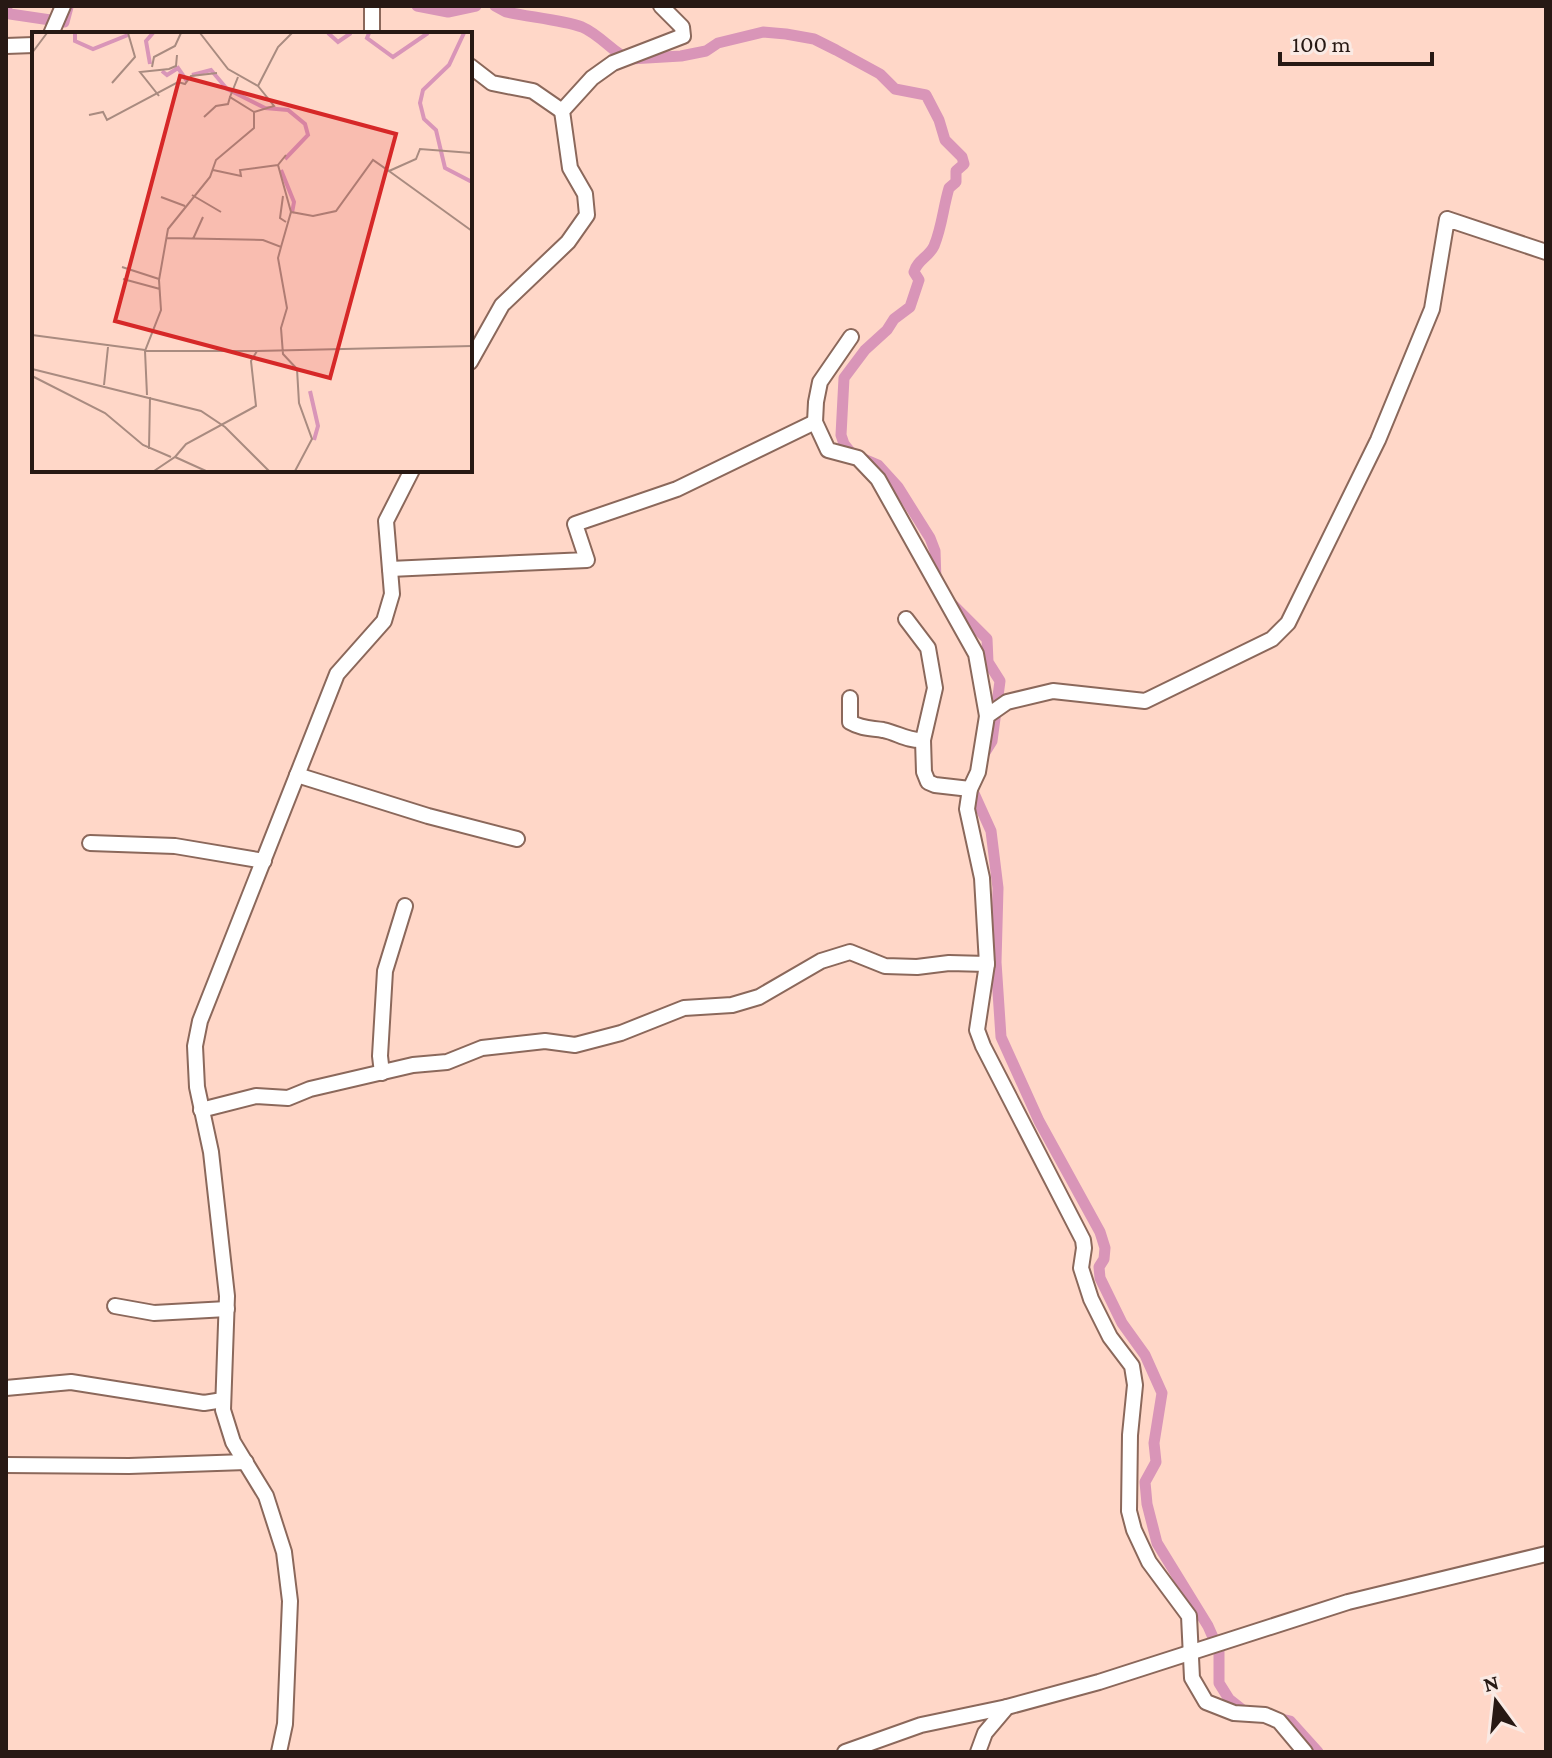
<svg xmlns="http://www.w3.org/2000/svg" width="1552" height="1758" font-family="'Crimson Pro',serif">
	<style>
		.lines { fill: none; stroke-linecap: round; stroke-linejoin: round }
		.canal { stroke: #d995b8; stroke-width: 11 }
		.minor-casing { stroke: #8b685b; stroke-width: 18 }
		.minor { stroke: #fff; stroke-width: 14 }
		.inset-river { fill: none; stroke: #d995b8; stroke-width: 4 }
		.inset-road { fill: none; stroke: #a98b80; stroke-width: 2 }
		.view { fill: #d62828; fill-opacity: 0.15; stroke: #d62828; stroke-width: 4 }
		.inset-edge { fill: none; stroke: #271914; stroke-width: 4 }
	</style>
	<rect width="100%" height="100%" fill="#ffd7c8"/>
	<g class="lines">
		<g class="canal">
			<polyline points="417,6 448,12 476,6"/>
			<path d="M 495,6 L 506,12 C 529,17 562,20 582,27 C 601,35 616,56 630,59 L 681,56 L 706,51 L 718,43 L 763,32 L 786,34 L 814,39 L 836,50 L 880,74 L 895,89 L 926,95 L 939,120 L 945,140 L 962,157 L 964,164 L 956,171 L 956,182 L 949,188 C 943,208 942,227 934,246 C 929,257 917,260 914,272 L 919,280 L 910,307 L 894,319 L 887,330 L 865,350 L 844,378 L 841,435 L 844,444 L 852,454 L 878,465 L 898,487 L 930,538 L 935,551 L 936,581"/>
			<polyline points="6,10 10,14 64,22 68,7"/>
			<polyline points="953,605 987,639 988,662 1000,681 992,741 982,757"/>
			<polyline points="973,785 972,789 991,831 998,888 996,962 1001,1037 1039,1121 1100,1232 1105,1248 1104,1259 1099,1267 1100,1278 1122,1323 1145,1355 1162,1393 1154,1443 1156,1462 1145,1482 1147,1504 1157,1543 1208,1626 1219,1651 1219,1683 1229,1699 1248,1714"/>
			<polyline points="1273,1717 1290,1721 1318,1752"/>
		</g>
		<g class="minor-casing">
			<g id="minor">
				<polyline points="51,34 63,6"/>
				<polyline points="372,34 372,6"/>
				<polyline points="6,46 34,45"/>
				<polyline points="470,66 492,83 533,91 562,111"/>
				<polyline points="851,337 820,382 816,402 815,422 828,450 858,458 878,479 976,654 987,716"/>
				<polyline points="470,362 502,305 568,242 587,215 585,194 570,168 562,111 592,78 613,63 683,36 682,27 661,6"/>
				<polyline points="390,569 587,560 575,524 677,489 815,422"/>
				<polyline points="906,619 928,648 935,688 923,740 924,772 928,782 935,785 970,789"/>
				<path d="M 850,698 L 850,722 C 862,729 871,728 883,730 C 898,733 907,741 923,740"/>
				<polyline points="297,775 428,816 517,839"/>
				<polyline points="90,843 175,846 264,861"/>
				<polyline points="987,964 977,1030 983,1046 1083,1240 1084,1248 1081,1268 1091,1299 1110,1337 1132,1366 1135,1385 1130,1435 1129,1511 1134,1530 1149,1562 1189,1616 1192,1678 1206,1702 1234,1713 1265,1715 1279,1721 1305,1752"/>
				<polyline points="382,1073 380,1056 385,971 405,906"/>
				<polyline points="201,1110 256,1096 288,1098 310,1089 413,1065 447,1062 482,1048 545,1041 575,1045 621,1033 684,1008 732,1005 759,997 821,961 850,952 885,966 917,967 949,963 987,964 982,878 967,809 970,789 978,772 987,716 1007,702 1053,691 1145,701 1272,639 1288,623 1378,440 1432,309 1447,219 1546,252"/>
				<polyline points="115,1306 154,1313 227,1309"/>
				<polyline points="6,1388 71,1382 204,1403 223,1400"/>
				<polyline points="6,1465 129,1466 246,1462"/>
				<polyline points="279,1752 285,1724 290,1601 284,1552 266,1496 233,1442 223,1410 227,1296 211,1152 197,1087 195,1046 200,1021 337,674 384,621 392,594 386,521 412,470"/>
				<polyline points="845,1752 921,1725 1007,1707"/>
				<polyline points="978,1752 985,1733 1007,1707 1099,1682 1348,1602 1546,1554"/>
			</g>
		</g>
		<use href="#minor" class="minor"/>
	</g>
	<g transform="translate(32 32)">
		<rect width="440" height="440" fill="#ffd7c8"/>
		<path class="inset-river" d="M 43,1 L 43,9 L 61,17 L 96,3M 296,1 L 306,10 L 319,1M 337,1 L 335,6 L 361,25 L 396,1M 432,1 L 417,33 L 391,58 L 388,71 L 392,87 L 404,98 L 413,136 L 440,150M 118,32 L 114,9 L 121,1M 130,39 L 135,43 L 146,36 L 155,49M 160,43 L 179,38 L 195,57 L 233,76 L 256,78 L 273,92 L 276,103 L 253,127M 249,138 L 262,170 L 260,181M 278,359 L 286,394 L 282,408"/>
		<path class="inset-road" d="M 168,1 L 196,37 L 226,54M 0,21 L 15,1M 120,35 L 122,25 L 143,14 L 149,1M 206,45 L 198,65 L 222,80M 80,51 L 103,25 L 96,1M 127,64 L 108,40 L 137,37 L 144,34 L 145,23M 57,83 L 71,80 L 75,88 L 146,50 L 153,52 L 159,44 L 185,41M 172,85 L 184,74 L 196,72 L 198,65M 254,123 L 246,133 L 259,180M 181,138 L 209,144 L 208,138 L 246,133M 357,139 L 440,199M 160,163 L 189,180M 251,164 L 248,186 L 254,190M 129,165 L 153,174M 135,206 L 231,208 L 249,215 L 259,180 L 281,184 L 304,179 L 341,128 L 357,139 L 384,127 L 388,117 L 440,121M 161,207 L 171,185M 249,215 L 246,226 L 255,276 L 249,296 L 251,322 L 265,337 L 267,371 L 280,407 L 263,439M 90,235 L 127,247M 91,247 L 128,257M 0,303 L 113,318M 113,319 L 225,319M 0,337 L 169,379 L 193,395 L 237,439M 0,344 L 73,381 L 111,413 L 139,425M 72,353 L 76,315M 115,363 L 113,319 L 129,278 L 127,248 L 136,197 L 178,145 L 184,128 L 222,96 L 222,80 L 242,74 L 226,54 L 246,15 L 260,1M 117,417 L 118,365M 143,425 L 154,412 L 224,374 L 219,329 L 225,319 L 440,314M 122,439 L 143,425 L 174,439"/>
		<path class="view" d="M 148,44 L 364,102 L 298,346 L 83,289 Z"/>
		<rect width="440" height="440" class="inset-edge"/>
	</g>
	<rect width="1552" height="1758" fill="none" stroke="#271914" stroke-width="16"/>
	<g transform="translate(1496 1702) rotate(345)" stroke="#faeae4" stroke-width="6" paint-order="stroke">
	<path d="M0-6L14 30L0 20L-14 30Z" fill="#271914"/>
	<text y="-12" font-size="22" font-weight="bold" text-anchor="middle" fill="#271914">N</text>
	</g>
	<path d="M1280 52v12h152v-12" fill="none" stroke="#271914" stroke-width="4"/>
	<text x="1292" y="52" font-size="24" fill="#271914" stroke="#faeae4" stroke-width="6" paint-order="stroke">100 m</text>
</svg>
